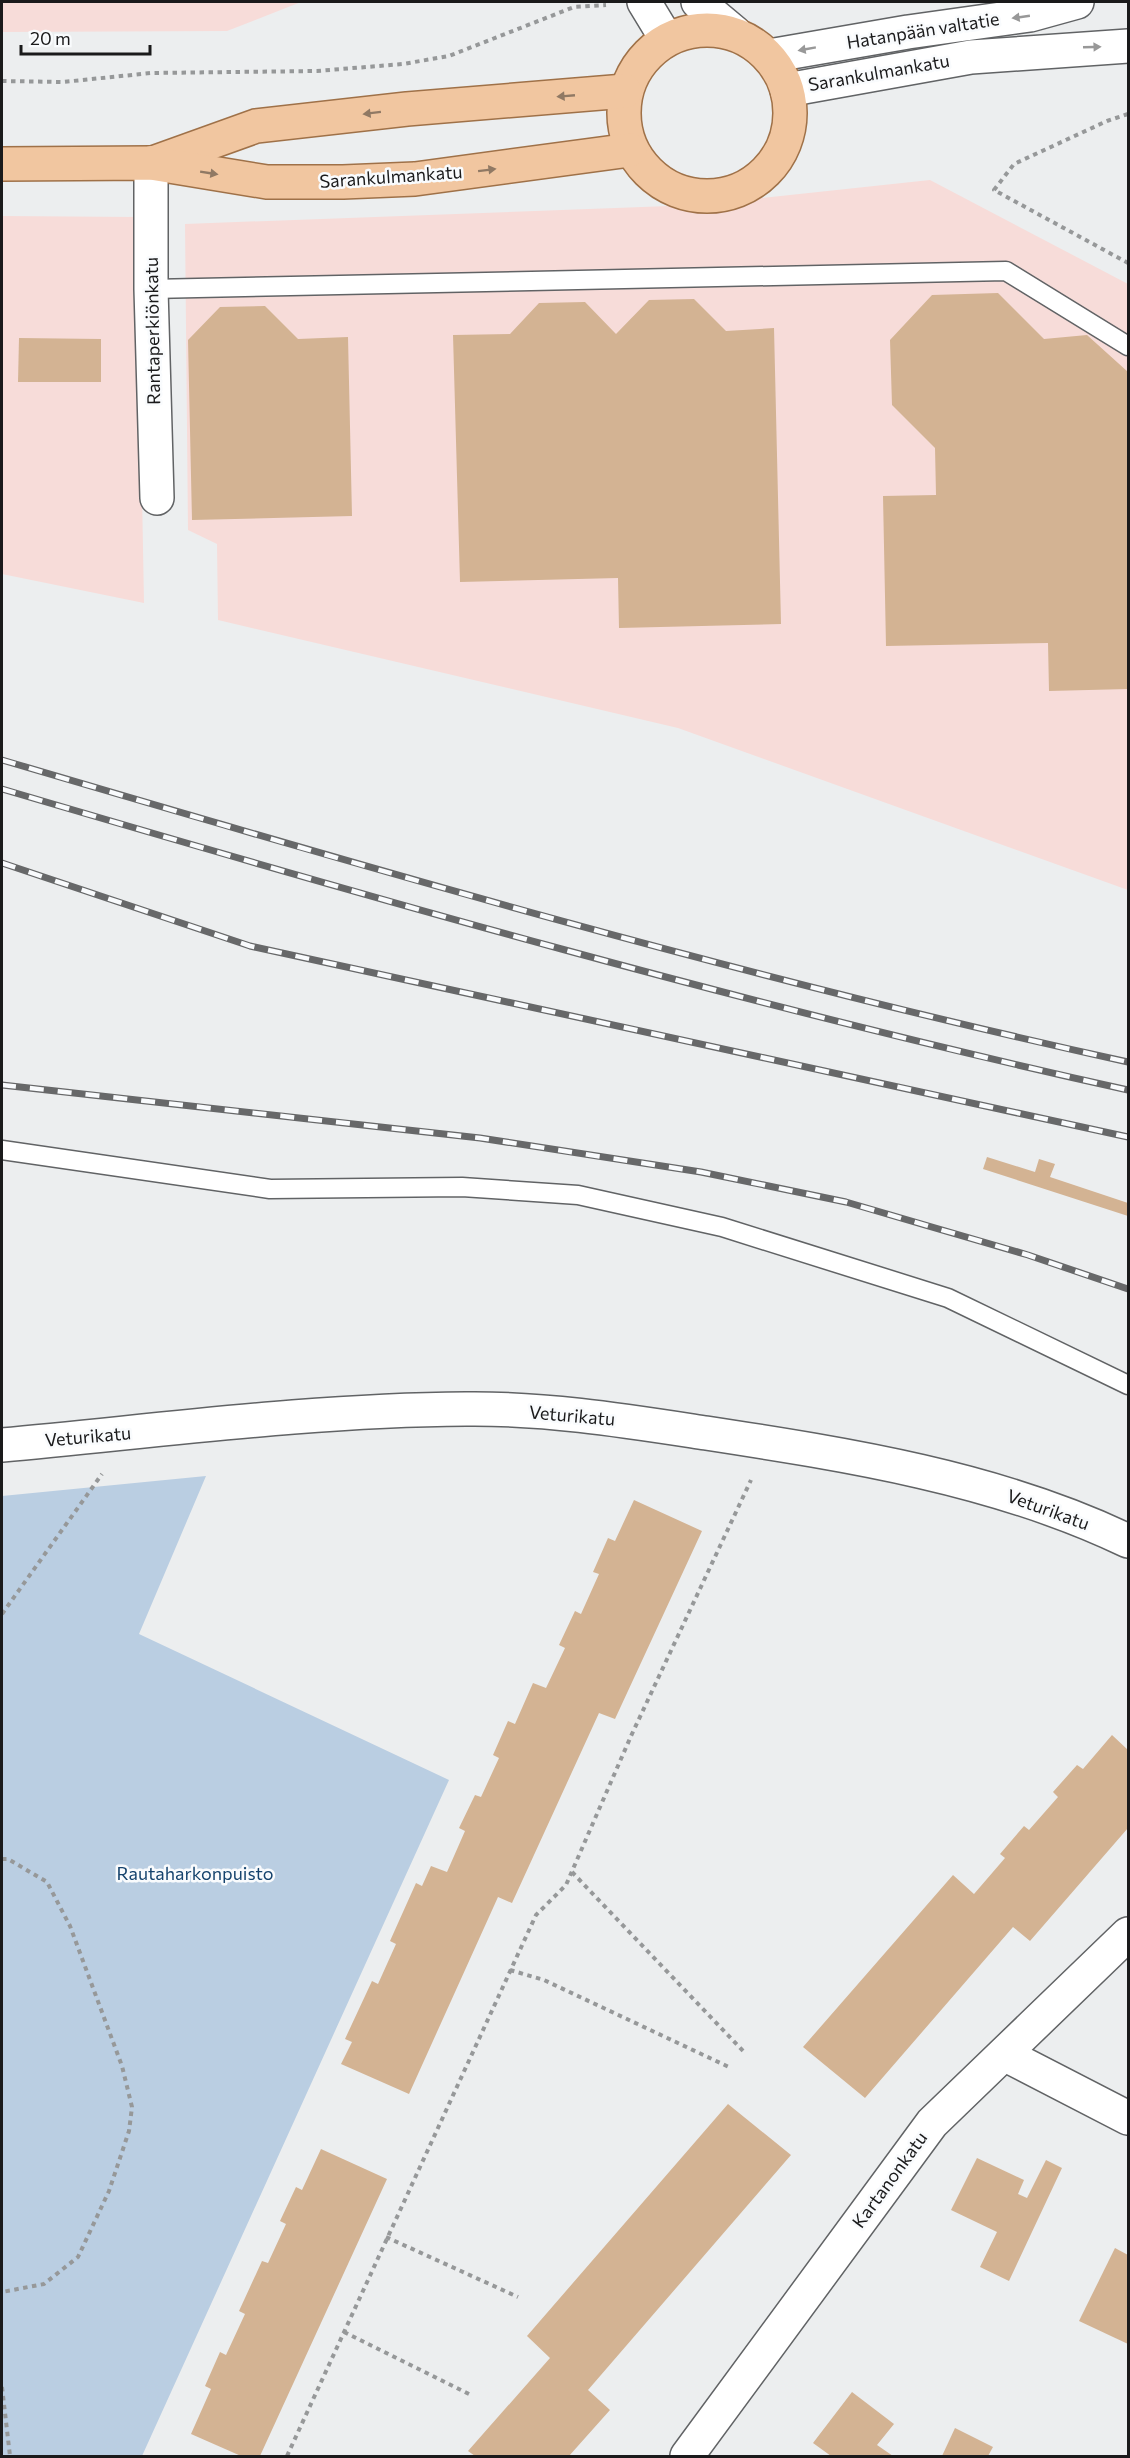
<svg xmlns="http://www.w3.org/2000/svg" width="1130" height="2458" font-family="Commissioner,sans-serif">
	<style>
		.commercial { fill: #f7dcd9 }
		.green { fill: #bacee2 }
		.building { fill: #d3b393 }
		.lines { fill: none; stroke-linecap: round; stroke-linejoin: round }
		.lane-casing { stroke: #616365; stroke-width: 21 }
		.street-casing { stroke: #616365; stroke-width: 36 }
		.secondary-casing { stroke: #616365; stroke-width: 36 }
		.primary-casing { stroke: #9f7148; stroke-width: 36 }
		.path { stroke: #969899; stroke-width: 4; stroke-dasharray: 4.5 4.5; stroke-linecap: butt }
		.lane { stroke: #fff; stroke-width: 18 }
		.street { stroke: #fff; stroke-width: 33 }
		.secondary { stroke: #fff; stroke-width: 33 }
		.primary { stroke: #f1c6a0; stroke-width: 33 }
		.rail-casing { stroke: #676869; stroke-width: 7 }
		.rail { stroke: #f9fbfd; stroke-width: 4.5; stroke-dasharray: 14; stroke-linecap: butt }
		.oneway { fill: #989898 }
		.oneway2 { fill: #907964 }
		.labels { text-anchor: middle; stroke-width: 5; stroke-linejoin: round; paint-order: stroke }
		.street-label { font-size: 18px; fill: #1a1a1b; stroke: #f9fbfd }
		.park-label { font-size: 18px; fill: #15436d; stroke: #f9fbfd }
	</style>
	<rect width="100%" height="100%" fill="#eceeef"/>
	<g class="commercial">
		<polygon points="2,2 301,2 227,31 2,32"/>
		<polygon points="930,180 1128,284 1128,890 678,728 218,620 217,544 188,530 185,224 696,205"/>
		<polygon points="2,216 137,217 144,603 2,574"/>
	</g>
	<polygon class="green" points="206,1476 139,1634 449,1780 142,2456 2,2456 2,1496"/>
	<g class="building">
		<polygon points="998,293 1044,339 1087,335 1128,372 1128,689 1049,691 1048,643 886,646 883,496 936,495 935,448 892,405 890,340 932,295"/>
		<polygon points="694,299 726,331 774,328 781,624 619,628 618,578 460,582 453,335 510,334 539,303 585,302 616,334 649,300"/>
		<polygon points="265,306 298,339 348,337 352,516 192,520 188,340 220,307"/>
		<polygon points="19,338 101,339 101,382 18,382"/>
		<polygon points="987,1157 1035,1172 1039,1159 1055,1164 1050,1177 1128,1203 1128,1216 983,1169"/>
		<polygon points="634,1500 702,1531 615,1719 599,1713 512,1903 498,1897 409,2094 341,2064 352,2042 345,2039 372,1981 378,1984 396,1944 390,1941 416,1883 422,1886 431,1866 447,1872 465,1831 459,1828 475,1795 481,1797 499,1758 493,1755 508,1721 515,1724 533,1683 546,1688 565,1648 559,1645 575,1611 581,1614 599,1574 593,1572 608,1538 615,1541"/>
		<polygon points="1112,1735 1128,1750 1128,1828 1030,1941 1013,1927 865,2098 803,2047 953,1875 974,1894 1005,1858 1000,1854 1024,1826 1029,1830 1058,1797 1053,1792 1077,1765 1083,1769"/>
		<polygon points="728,2104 791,2155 588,2390 610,2410 569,2456 475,2456 468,2451 550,2358 527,2336"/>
		<polygon points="321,2149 387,2179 260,2456 241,2456 191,2434 211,2389 205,2386 220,2352 226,2355 245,2314 239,2311 262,2261 268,2263 286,2224 280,2221 296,2187 302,2190"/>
		<polygon points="977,2158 1024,2180 1018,2194 1027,2198 1046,2160 1062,2168 1009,2281 980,2267 997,2232 951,2210"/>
		<polygon points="1115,2248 1128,2255 1128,2344 1079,2321"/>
		<polygon points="852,2392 894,2424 877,2445 893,2456 831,2456 813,2443"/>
		<polygon points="955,2428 993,2447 988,2456 942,2456"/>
	</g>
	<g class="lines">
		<g class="lane-casing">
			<g id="lane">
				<polyline points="151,289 1006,271 1128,346"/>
				<polyline points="2,1150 270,1189 462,1187 578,1195 722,1227 948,1298 1128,1385"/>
			</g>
		</g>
		<g class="street-casing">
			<g id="street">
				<polyline points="151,163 151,289 157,498"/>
				<polyline points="1004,2054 1128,2118"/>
				<polyline points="687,2456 932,2123 1128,1934"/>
			</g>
		</g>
		<g class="secondary-casing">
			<g id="secondary">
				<polyline points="644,2 661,30 670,37"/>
				<polyline points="698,2 735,33"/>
				<polyline points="769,56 908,32 1030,15 1077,2"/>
				<polyline points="787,90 971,57 1128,46"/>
				<path d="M 2,1445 C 156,1431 311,1410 466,1409 C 547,1408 627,1421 706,1433 C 849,1455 997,1478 1128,1541"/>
			</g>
		</g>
		<g class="primary-casing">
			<g id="primary">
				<circle cx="707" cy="113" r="83"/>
				<polyline points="153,163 256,126 407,109 625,91"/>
				<polyline points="2,164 151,163 267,182 343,182 415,179 630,150"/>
			</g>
		</g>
		<g class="path">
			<polyline points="2,81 63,82 151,73 317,71 403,64 449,56 574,7 606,5"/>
			<polyline points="1128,114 1107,121 1014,164 994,190 1128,263"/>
			<polyline points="2,1614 102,1474"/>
			<polyline points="2,1859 8,1859 47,1882 70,1926 122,2066 132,2107 129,2131 109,2191 78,2257 44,2284 2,2292"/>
			<polyline points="572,1872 745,2053"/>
			<polyline points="510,1970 544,1980 731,2068"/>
			<polyline points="386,2237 518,2297"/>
			<polyline points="344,2332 469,2394"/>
			<polyline points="2,2387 10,2456"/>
			<polyline points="287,2456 536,1915 566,1885 631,1736 751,1480"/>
		</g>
		<use href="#lane" class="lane"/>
		<use href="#street" class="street"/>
		<use href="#secondary" class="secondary"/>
		<use href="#primary" class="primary"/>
		<g class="rail-casing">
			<g id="rail">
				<path d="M 2,760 C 375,870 748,979 1128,1062"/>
				<path d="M 2,789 C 375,899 748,1006 1128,1090"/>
				<polyline points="2,863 250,946 1128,1137"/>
				<polyline points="2,1085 480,1138 701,1172 846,1202 1028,1255 1128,1289"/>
			</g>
		</g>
		<use href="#rail" class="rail"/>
	</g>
	<defs><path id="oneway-solid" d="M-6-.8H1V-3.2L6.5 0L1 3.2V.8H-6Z" transform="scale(1.5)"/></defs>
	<g class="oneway">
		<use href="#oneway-solid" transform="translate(1021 17) rotate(172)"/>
		<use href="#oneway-solid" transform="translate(1092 47) rotate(-2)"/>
		<use href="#oneway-solid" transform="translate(807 49) rotate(170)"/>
	</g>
	<g class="oneway2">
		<use href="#oneway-solid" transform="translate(566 96) rotate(175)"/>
		<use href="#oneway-solid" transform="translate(372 113) rotate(173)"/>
		<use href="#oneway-solid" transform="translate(487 170) rotate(-7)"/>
		<use href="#oneway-solid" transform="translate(209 173) rotate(9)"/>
	</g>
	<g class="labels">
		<g class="street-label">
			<text transform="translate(923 31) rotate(-9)" y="6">Hatanpään valtatie</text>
			<text transform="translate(879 73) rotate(-10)" y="6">Sarankulmankatu</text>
			<text transform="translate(391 177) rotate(-4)" y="6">Sarankulmankatu</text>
			<text transform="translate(153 331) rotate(-91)" y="6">Rantaperkiönkatu</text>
			<text transform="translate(572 1416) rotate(5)" y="6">Veturikatu</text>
			<text transform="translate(88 1437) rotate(-5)" y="6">Veturikatu</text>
			<text transform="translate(1048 1510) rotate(20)" y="6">Veturikatu</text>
			<text transform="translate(890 2180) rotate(-54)" y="6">Kartanonkatu</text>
		</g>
		<g class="park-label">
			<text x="195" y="1880">Rautaharkonpuisto</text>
		</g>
	</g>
	<rect width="1130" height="2458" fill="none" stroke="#1a1a1b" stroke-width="6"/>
	<path d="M21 45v9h129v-9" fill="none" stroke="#1a1a1b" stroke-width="3"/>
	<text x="30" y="45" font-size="18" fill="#1a1a1b" stroke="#f9fbfd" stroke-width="4.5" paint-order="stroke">20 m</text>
</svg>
